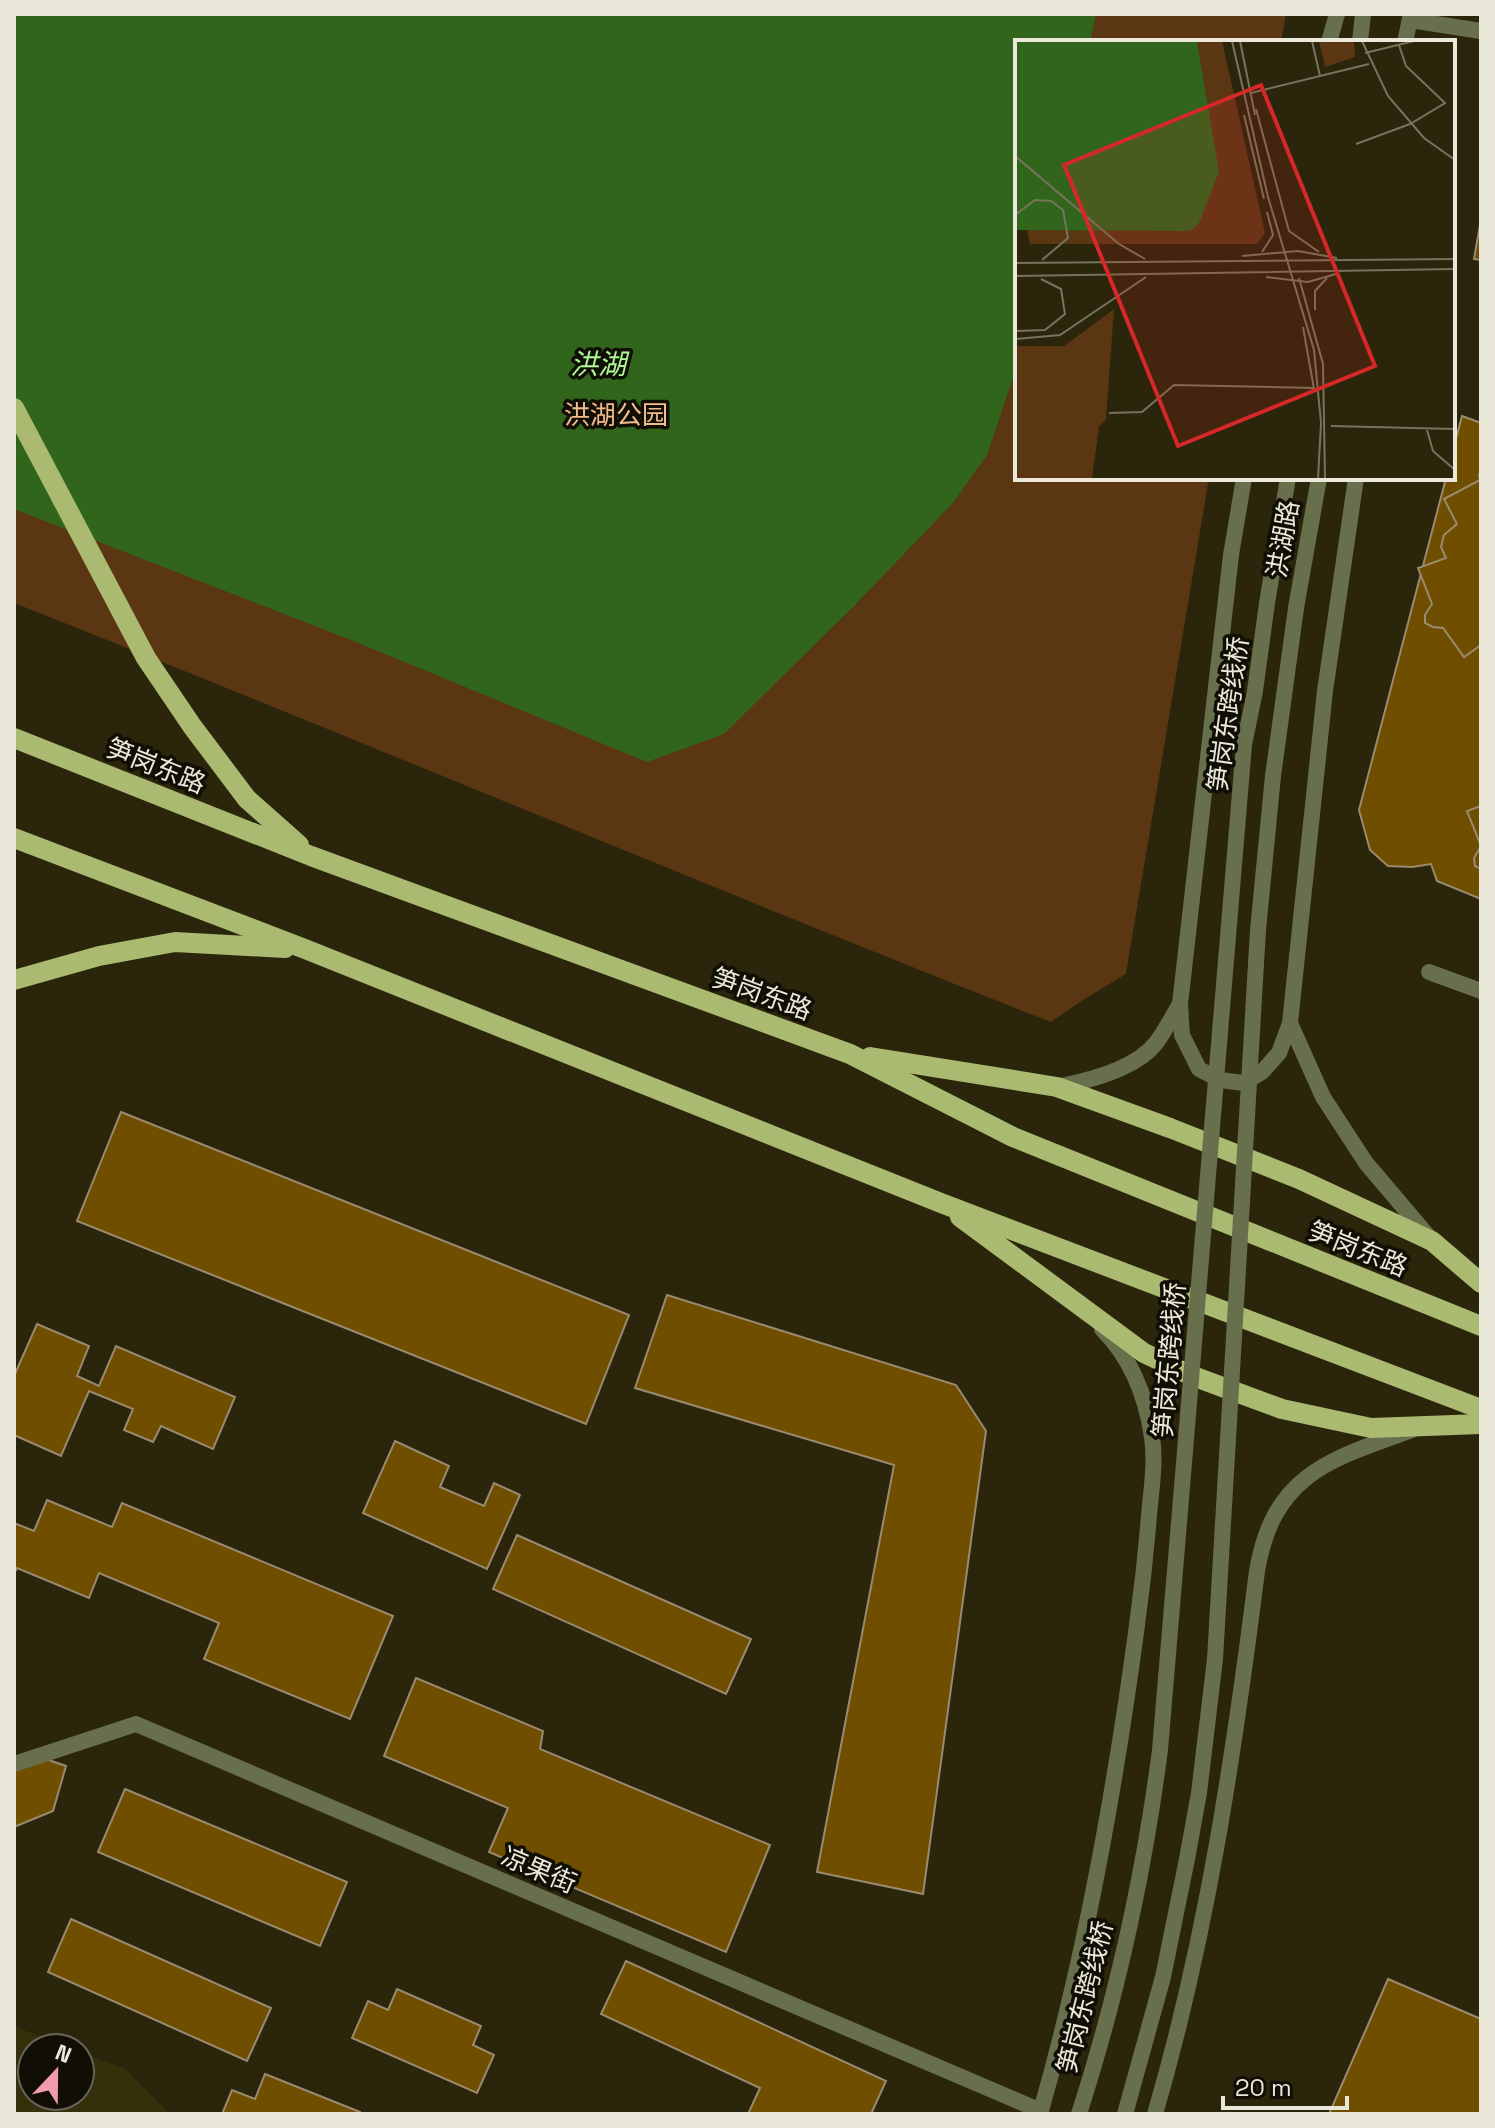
<svg xmlns="http://www.w3.org/2000/svg" width="1495" height="2128" font-family="'Space Grotesk','Noto Sans SC',sans-serif">
	<style>
		.built { fill: #352f0c }
		.green { fill: #5a3613 }
		.water { fill: #32651c }
		.building { fill: #704e00; stroke: #998a70; stroke-width: 2 }
		.lines { fill: none; stroke-linecap: round; stroke-linejoin: round }
		.service { stroke: #676f4c; stroke-width: 16 }
		.minor { stroke: #676f4c; stroke-width: 16 }
		.tertiary { stroke: #676f4c; stroke-width: 16 }
		.primary { stroke: #aaba70; stroke-width: 20 }
		.tertiary-bridge { stroke: #676f4c; stroke-width: 16 }
		.labels { text-anchor: middle; stroke-width: 7; stroke-linejoin: round; paint-order: stroke }
		.park-label { font-size: 26px; fill: #f2bb8c; stroke: #100e05 }
		.street-label { font-size: 26px; fill: #eae8d8; stroke: #100e05 }
		.water-label { font-size: 28px; font-style: italic; fill: #adf694; stroke: #100e05 }
		.inset-road { fill: none; stroke: #77735d; stroke-width: 2 }
		.view { fill: #d62828; fill-opacity: 0.15; stroke: #d62828; stroke-width: 4 }
		.inset-edge { fill: none; stroke: #eae8d8; stroke-width: 4 }
	</style>
	<rect width="100%" height="100%" fill="#2a250b"/>
	<polygon class="built" points="14,2026 70,2048 32,2048 32,2096 80,2096 80,2052 124,2068 170,2114 14,2114"/>
	<path class="green" d="M 14,14 L 1286,14 L 1281,42 L 1017,42 L 1017,478 L 1209,478 L 1126,974 L 1083,1000 L 1051,1022 C 704,886 361,740 14,603 Z"/>
	<polygon class="water" points="14,14 1096,14 1090,42 1017,42 1017,366 987,455 953,503 853,607 724,734 647,762 356,642 14,509"/>
	<g class="building">
		<polygon points="1481,219 1481,260 1474,259"/>
		<polygon points="1462,416 1481,423 1481,899 1437,881 1431,864 1412,867 1388,866 1370,850 1359,810 1446,478 1453,478 1453,450"/>
		<polygon points="1481,473 1481,645 1464,657 1443,628 1433,627 1425,623 1425,615 1432,604 1418,568 1446,558 1441,547 1444,535 1457,524 1444,499 1480,480 1479,475"/>
		<polygon points="1481,806 1481,869 1475,866 1474,858 1481,846 1467,811"/>
		<polygon points="121,1112 629,1315 586,1424 77,1221"/>
		<polygon points="667,1295 956,1385 986,1431 923,1894 817,1872 894,1465 635,1388"/>
		<polygon points="37,1324 89,1346 77,1376 99,1386 116,1346 235,1397 213,1449 161,1426 153,1442 124,1430 133,1409 89,1391 61,1456 14,1435 14,1376"/>
		<polygon points="395,1441 449,1466 440,1487 484,1506 494,1483 520,1495 487,1569 363,1513"/>
		<polygon points="47,1500 112,1527 122,1503 393,1616 350,1719 204,1659 219,1623 99,1573 89,1598 17,1568 14,1574 14,1523 34,1531"/>
		<polygon points="517,1535 751,1639 726,1694 493,1589"/>
		<polygon points="416,1678 543,1731 540,1749 770,1845 726,1952 489,1852 508,1808 384,1756"/>
		<polygon points="28,1753 66,1766 53,1811 14,1827 14,1760"/>
		<polygon points="125,1789 347,1882 320,1946 98,1852"/>
		<polygon points="71,1919 271,2008 247,2061 48,1972"/>
		<polygon points="626,1961 886,2081 871,2114 748,2114 760,2088 601,2014"/>
		<polygon points="1388,1979 1481,2019 1481,2114 1329,2114"/>
		<polygon points="397,1989 481,2026 473,2045 494,2055 477,2093 352,2038 368,2001 388,2010"/>
		<polygon points="265,2074 360,2112 360,2114 222,2114 232,2090 255,2099"/>
	</g>
	<g class="lines">
		<polyline class="service" points="1429,972 1481,991"/>
		<g class="minor">
			<polyline points="1410,20 1481,31"/>
			<polyline points="14,1764 136,1724 1041,2111"/>
		</g>
		<g class="tertiary">
			<polyline points="1329,42 1337,14"/>
			<polyline points="1360,42 1363,14"/>
			<polyline points="1405,42 1411,14"/>
			<polyline points="1356,478 1325,691 1290,1023 1323,1097 1366,1163 1428,1236"/>
			<polyline points="1267,603 1288,478"/>
			<polyline points="1296,608 1319,478"/>
			<polyline points="1180,1004 1182,1035 1199,1069 1220,1080 1244,1083 1262,1072 1279,1053 1290,1023"/>
			<path d="M 1057,1087 C 1088,1081 1136,1069 1156,1043 C 1165,1031 1172,1017 1180,1004 L 1231,555 L 1244,478"/>
			<path d="M 1040,2114 C 1086,1954 1115,1790 1137,1625 C 1142,1589 1146,1553 1149,1516 C 1151,1490 1156,1463 1152,1437 C 1146,1396 1132,1359 1102,1329"/>
			<path d="M 1155,2114 C 1207,1936 1234,1754 1257,1571 C 1273,1474 1331,1459 1412,1430"/>
		</g>
		<g class="primary">
			<polyline points="14,408 146,658 192,726 247,799 299,845"/>
			<polyline points="14,738 311,856 850,1054 1013,1137 1481,1326"/>
			<polyline points="14,838 305,949 941,1203 1481,1409"/>
			<polyline points="14,980 99,956 175,942 285,948"/>
			<polyline points="870,1057 1057,1087 1170,1128 1299,1179 1432,1241 1481,1283"/>
			<polyline points="960,1217 1144,1353 1190,1375 1282,1409 1371,1428 1481,1424"/>
		</g>
		<g class="tertiary-bridge">
			<path d="M 1079,2114 C 1117,1996 1144,1873 1160,1750 L 1244,745 L 1255,691 L 1267,603"/>
			<polyline points="1125,2114 1163,1977 1187,1859 1199,1793 1215,1659 1258,930 1273,776 1296,608"/>
		</g>
	</g>
	<g class="labels">
		<g class="park-label">
			<text x="616" y="424">洪湖公园</text>
		</g>
		<g class="street-label">
			<text transform="translate(1283 539) rotate(-80)" y="9">洪湖路</text>
			<text transform="translate(1228 714) rotate(-82)" y="9">笋岗东跨线桥</text>
			<text transform="translate(156 766) rotate(22)" y="9">笋岗东路</text>
			<text transform="translate(762 994) rotate(20)" y="9">笋岗东路</text>
			<text transform="translate(1358 1249) rotate(22)" y="9">笋岗东路</text>
			<text transform="translate(1169 1360) rotate(-85)" y="9">笋岗东跨线桥</text>
			<text transform="translate(539 1870) rotate(23)" y="9">凉果街</text>
			<text transform="translate(1085 1997) rotate(-76)" y="9">笋岗东跨线桥</text>
		</g>
		<g class="water-label">
			<text x="598" y="374">洪湖</text>
		</g>
	</g>
	<g transform="translate(1015 40)">
		<rect width="440" height="440" fill="#2a250b"/>
		<path d="M 0,1 L 207,1 L 250,193 L 242,204 L 15,204 L 0,128 ZM 304,1 L 339,1 L 340,17 L 310,27 ZM 99,269 L 91,379 L 84,387 L 77,439 L 0,439 L 0,306 L 49,306 Z" fill="#5a3613"/>
		<path d="M 0,1 L 182,1 L 204,132 L 184,183 L 175,191 L 0,190 Z" fill="#32651c"/>
		<path class="inset-road" d="M 217,1 L 253,157 L 299,310 L 306,383 L 303,439M 225,1 L 240,75M 297,1 L 305,36M 347,1 L 373,56 L 409,98 L 440,120M 350,13 L 399,1M 236,53 L 354,24M 241,69 L 274,191 L 304,212M 229,75 L 249,159M 341,104 L 395,84 L 430,63 L 391,26 L 384,5M 0,116 L 104,204 L 130,219M 0,175 L 20,160 L 36,161 L 48,170 L 53,198 L 27,220M 247,212 L 258,195 L 252,172M 227,216 L 283,211 L 322,218M 0,223 L 440,219M 0,236 L 440,229M 251,237 L 293,242 L 321,234M 284,238 L 308,324 L 310,439M 300,270 L 300,251 L 312,238M 288,287 L 299,349M 0,291 L 30,290 L 50,274 L 46,249 L 26,239M 0,299 L 45,295 L 131,237M 94,373 L 127,372 L 159,345 L 299,348M 316,386 L 440,389M 412,390 L 418,411 L 440,430"/>
		<path class="view" d="M 246,45 L 360,326 L 163,406 L 49,125 Z"/>
		<rect width="440" height="440" class="inset-edge"/>
	</g>
	<rect width="1495" height="2128" fill="none" stroke="#eae8d8" stroke-width="32"/>
	<g transform="translate(56 2072) rotate(22)"><circle r="38" fill="#100e05" stroke="#676559" stroke-width="2"/>
	<path d="M0-6L14 30L0 20L-14 30Z" fill="#f29aaf"/>
	<text y="-12" font-size="22" font-weight="bold" text-anchor="middle" fill="#eae8d8">N</text>
	</g>
	<path d="M1223 2096v12h124v-12" fill="none" stroke="#eae8d8" stroke-width="4"/>
	<text x="1235" y="2096" font-size="24" fill="#eae8d8" stroke="#100e05" stroke-width="6" paint-order="stroke">20 m</text>
</svg>
